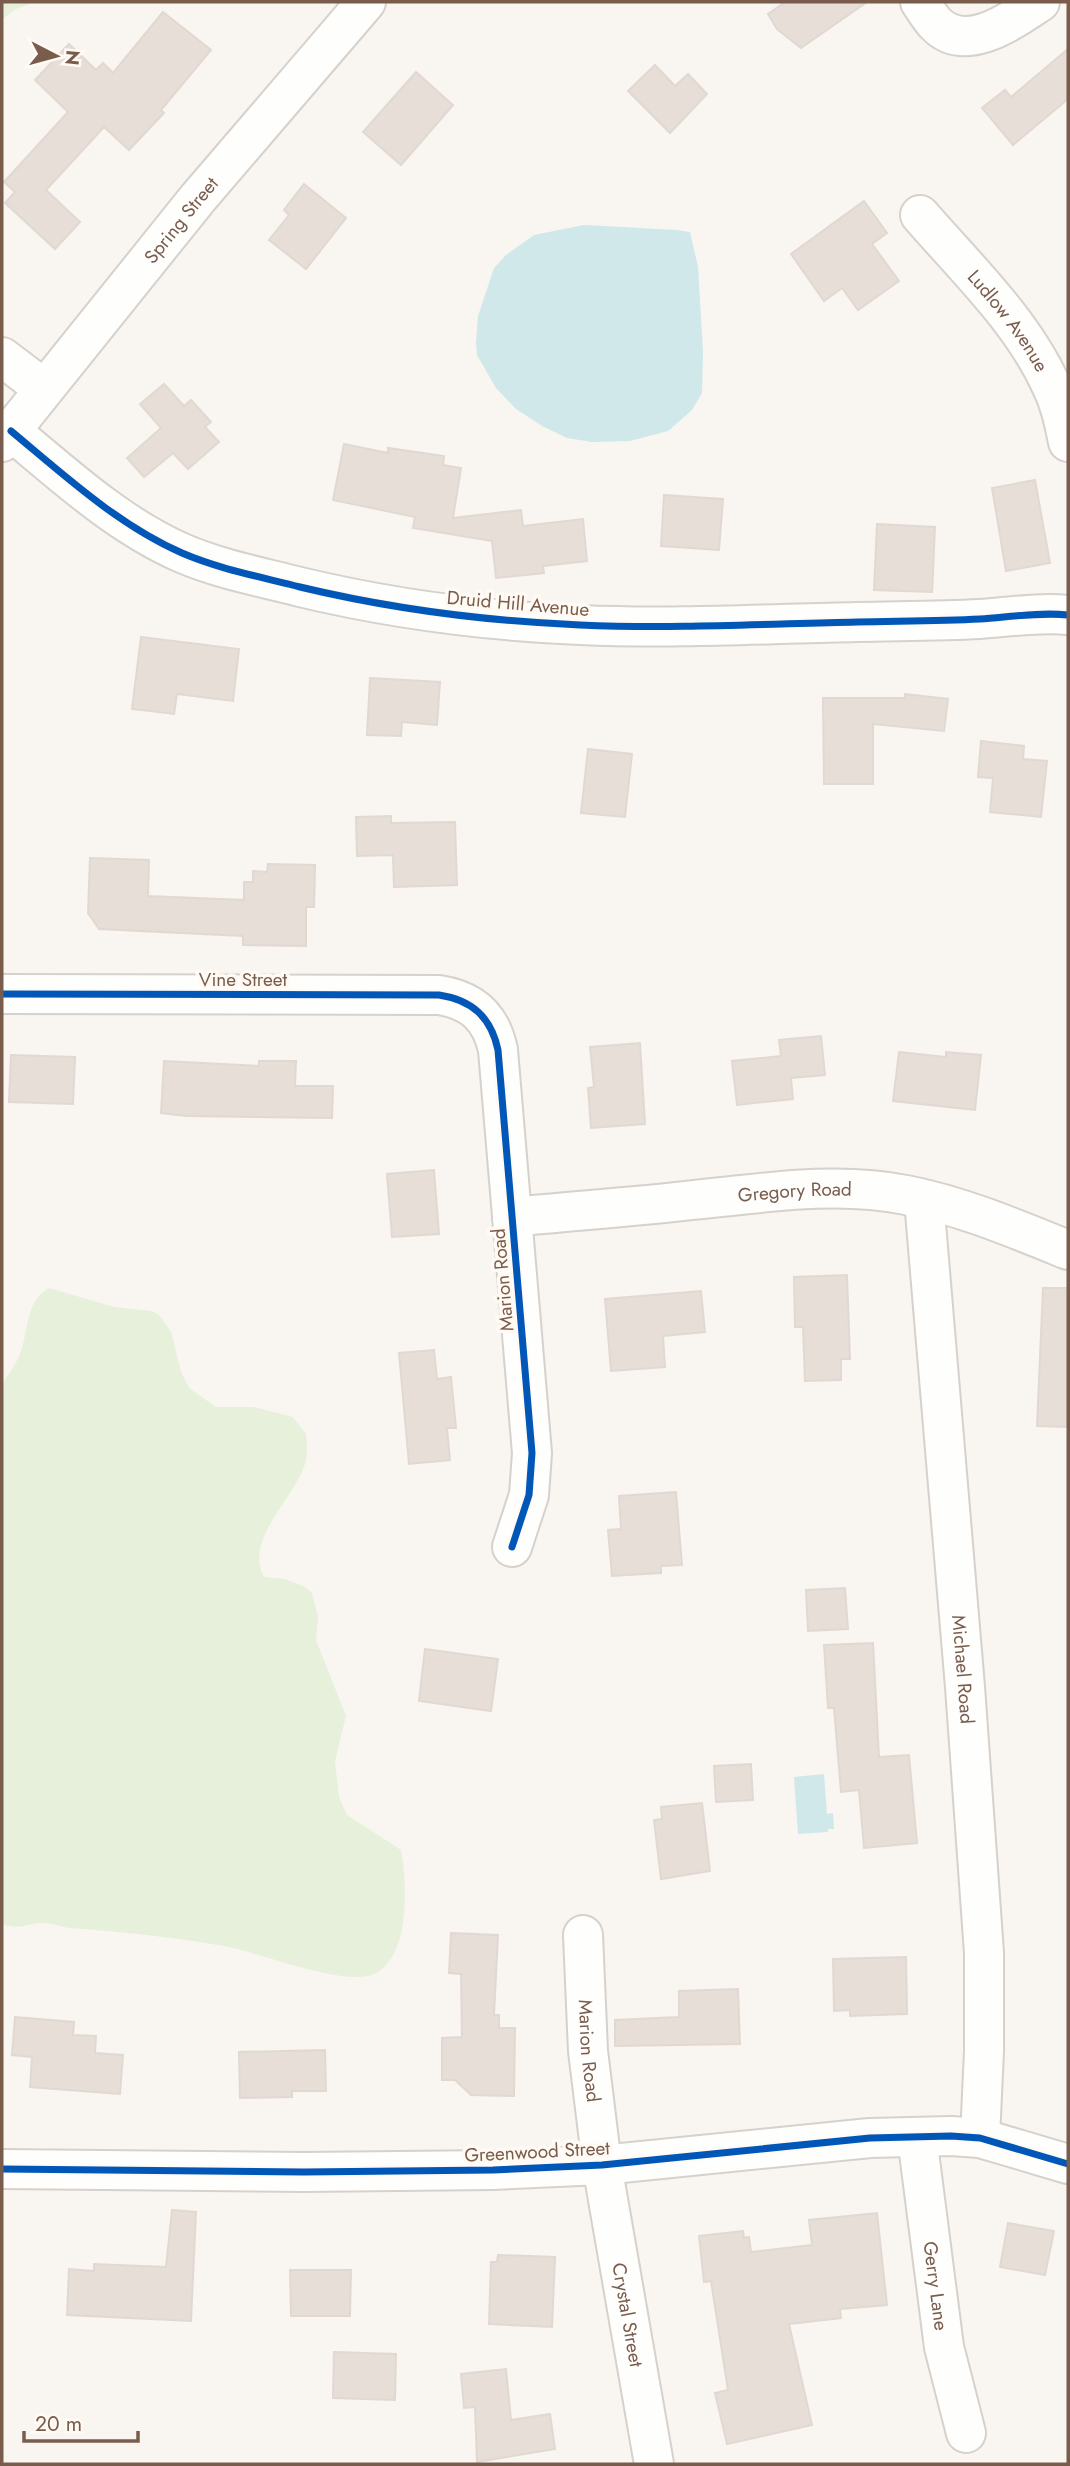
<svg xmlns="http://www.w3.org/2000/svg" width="1070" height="2466" font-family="Jost,sans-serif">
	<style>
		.green { fill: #e7f0db }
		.water { fill: #d0e8ea }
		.building { fill: #e6ded7; stroke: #e2d8d2; stroke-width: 2 }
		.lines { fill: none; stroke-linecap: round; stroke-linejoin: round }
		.minor-casing { stroke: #d7d1cb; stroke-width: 42 }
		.minor { stroke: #fefefd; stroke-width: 38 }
		.cycleway-casing { stroke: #fffaf3; stroke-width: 11 }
		.cycleway { stroke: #0057b8; stroke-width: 7 }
		.labels { text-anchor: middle; stroke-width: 7; stroke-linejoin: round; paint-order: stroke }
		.street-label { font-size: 19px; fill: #7a5c4d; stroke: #fffaf3 }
	</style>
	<rect width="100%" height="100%" fill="#f9f5f0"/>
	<g class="green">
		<polygon points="2,2 34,2 14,10 2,20"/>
		<path d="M 49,1288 L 114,1307 L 152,1311 L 160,1316 L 171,1332 L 181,1372 L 189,1388 L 216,1407 L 254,1407 L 293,1417 L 306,1434 C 307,1445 308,1457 304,1467 C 292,1500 244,1541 264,1577 L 285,1579 L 305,1587 L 312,1593 L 318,1616 L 316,1640 L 346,1716 L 335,1761 L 339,1797 L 347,1815 L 401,1850 C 407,1883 411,1957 374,1974 C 347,1987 262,1954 229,1947 C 176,1937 123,1932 70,1928 C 61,1927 52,1923 43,1923 C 27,1922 23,1931 2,1924 L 2,1385 C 7,1376 14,1367 19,1357 C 29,1334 24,1302 49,1288 Z"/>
	</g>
	<g class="water">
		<polygon points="584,225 677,230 690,232 698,267 703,351 702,393 692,410 668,431 630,441 592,442 567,438 542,426 516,409 496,388 477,355 476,343 478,316 494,268 506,255 534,235"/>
		<polygon points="824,1774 827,1814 833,1813 834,1829 828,1829 828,1832 798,1834 794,1777"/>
	</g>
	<g class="building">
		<polygon points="785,2 867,2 801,48 777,29 768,14"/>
		<polygon points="163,12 211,50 161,110 164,113 129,150 104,127 46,190 80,222 55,249 5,203 15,192 4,182 68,112 35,80 69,44 96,70 103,63 113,73"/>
		<polygon points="1068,49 1068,99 1013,145 982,108 1005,90 1011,97"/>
		<polygon points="655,65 675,86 688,74 707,94 670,133 628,91"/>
		<polygon points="416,72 453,105 401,165 363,132"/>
		<polygon points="304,184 346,218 306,269 269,240 289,215 284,210"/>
		<polygon points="864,201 887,233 872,244 899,281 858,310 842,288 824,301 791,254"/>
		<polygon points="164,384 184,406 191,400 211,422 205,427 219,442 188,469 173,453 144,477 127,458 161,428 140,404"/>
		<polygon points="344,444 388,453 388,448 444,456 443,465 461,468 453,518 521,510 523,526 583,519 587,561 543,566 544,573 496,578 492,541 413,528 415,517 333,500"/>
		<polygon points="1035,480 1050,563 1006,571 992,488"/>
		<polygon points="664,495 723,499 719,550 661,546"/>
		<polygon points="877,524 935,527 932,592 874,590"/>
		<polygon points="141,637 239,649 233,701 177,694 174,714 132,709"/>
		<polygon points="370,678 440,682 437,725 402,722 401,736 367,735"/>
		<polygon points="905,694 948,699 944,731 873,724 873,784 824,784 823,698 905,698"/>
		<polygon points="981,741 1024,746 1023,759 1047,761 1041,817 990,812 993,778 978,777"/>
		<polygon points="588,749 632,754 625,817 581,813"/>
		<polygon points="391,816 391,823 455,822 457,885 394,887 393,855 357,856 356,817"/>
		<polygon points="90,858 149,860 148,896 244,900 244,882 253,882 253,871 267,872 268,864 315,865 314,907 306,907 306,946 243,945 243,936 99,929 88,913"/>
		<polygon points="821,1036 825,1075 791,1078 793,1099 737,1105 732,1061 781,1056 779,1040"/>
		<polygon points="640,1043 645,1124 591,1128 588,1088 594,1087 590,1047"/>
		<polygon points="899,1052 946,1057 946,1052 981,1055 975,1110 893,1101"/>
		<polygon points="11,1055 75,1057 73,1104 9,1102"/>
		<polygon points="164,1061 259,1066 259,1061 296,1061 295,1086 333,1086 332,1118 187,1116 161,1113"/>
		<polygon points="434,1170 439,1234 392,1237 387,1174"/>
		<polygon points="847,1275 850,1359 841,1359 841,1380 805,1381 803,1327 795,1327 794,1277"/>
		<polygon points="1043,1288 1068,1288 1068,1427 1037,1426"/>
		<polygon points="701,1291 705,1332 663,1336 665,1367 611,1371 605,1299"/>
		<polygon points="434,1350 437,1379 451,1377 456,1428 447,1428 450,1460 409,1464 399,1353"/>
		<polygon points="676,1492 682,1565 661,1566 661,1573 612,1576 608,1530 621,1529 619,1496"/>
		<polygon points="845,1588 848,1629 808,1631 806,1590"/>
		<polygon points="873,1643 879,1757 909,1755 917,1843 864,1848 859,1790 841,1792 834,1708 828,1708 824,1645"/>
		<polygon points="425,1649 498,1659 491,1711 419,1701"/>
		<polygon points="751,1764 753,1800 716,1802 714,1766"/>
		<polygon points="702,1803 710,1871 661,1879 654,1820 662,1819 661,1807"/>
		<polygon points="451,1933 498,1935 494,2015 499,2015 499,2028 515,2028 514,2096 471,2095 455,2080 442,2080 442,2038 462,2037 461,1974 449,1973"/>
		<polygon points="906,1957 907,2014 850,2016 850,2010 834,2011 833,1959"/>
		<polygon points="738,1989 740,2044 615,2046 615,2020 679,2017 679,1991"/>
		<polygon points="15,2017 74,2022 73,2035 96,2036 95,2053 123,2055 120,2094 30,2087 32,2057 12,2055"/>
		<polygon points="325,2050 326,2091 292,2091 292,2097 240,2098 239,2052"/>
		<polygon points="172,2210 196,2212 191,2321 67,2315 69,2269 94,2271 94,2264 166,2267"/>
		<polygon points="877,2213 887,2305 840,2309 841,2318 789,2324 812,2425 727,2444 715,2393 728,2390 711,2281 704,2282 699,2236 743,2231 744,2238 749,2237 751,2252 812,2245 809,2220"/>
		<polygon points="1008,2223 1054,2231 1045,2275 1000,2267"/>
		<polygon points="498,2255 555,2257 552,2327 489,2324 491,2262 497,2262"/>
		<polygon points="290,2270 351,2270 350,2316 291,2316"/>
		<polygon points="334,2352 396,2354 395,2400 333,2398"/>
		<polygon points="506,2369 511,2420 550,2414 555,2449 477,2462 475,2407 464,2408 461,2374"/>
	</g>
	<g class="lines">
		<g class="minor-casing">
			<g id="minor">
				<path d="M 920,2 C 925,9 930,18 936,24 C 966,55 1014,19 1040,2"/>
				<path id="s1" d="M 920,215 C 966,268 1022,321 1051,385 C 1060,403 1064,422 1068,442"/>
				<polyline points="2,357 43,388"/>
				<path d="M 11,431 C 64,475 118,525 182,553 C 219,569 261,577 300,587 C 392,609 485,621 580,625 C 672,629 765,624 857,622 C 898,621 939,621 980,619 C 1009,617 1039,612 1068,615"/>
				<path id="s2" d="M 2,442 L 198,198 L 366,2"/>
				<path d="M 2,994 L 439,995 C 472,1000 491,1017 498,1050 L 532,1453 L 529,1495 L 512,1547"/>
				<path id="s3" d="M 924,1200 L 965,1687 L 984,1953 L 984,2051 L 980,2138"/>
				<path id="s4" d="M 512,1217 C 572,1211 633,1207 693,1200 C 763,1193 836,1181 906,1195 C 962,1206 1016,1229 1068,1250"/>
				<path id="s5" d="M 583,1935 L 588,2051 L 602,2165 L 654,2464"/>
				<path id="s6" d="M 917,2137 L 944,2347 L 966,2433"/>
				<polyline points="2,2169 304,2172 493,2170 602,2165 870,2138 951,2136 980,2138 1068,2164"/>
			</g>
		</g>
		<use href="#minor" class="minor"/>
		<g class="cycleway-casing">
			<g id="cycleway">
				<path d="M 11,431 C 64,475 118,525 182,553 C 219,569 261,577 300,587 C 392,609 485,621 580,625 C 672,629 765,624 857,622 C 898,621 939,621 980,619 C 1009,617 1039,612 1068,615"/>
				<path d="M 2,994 L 439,995 C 472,1000 491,1017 498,1050 L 532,1453 L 529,1495 L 512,1547"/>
				<polyline points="2,2169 304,2172 493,2170 602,2165 870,2138 951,2136 980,2138 1068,2164"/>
			</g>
		</g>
		<use href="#cycleway" class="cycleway"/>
	</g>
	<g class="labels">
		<g class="street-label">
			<text dy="7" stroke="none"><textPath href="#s2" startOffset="285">Spring Street</textPath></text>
			<text dy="7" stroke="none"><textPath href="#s1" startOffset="138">Ludlow Avenue</textPath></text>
			<text transform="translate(518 603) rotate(5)" y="7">Druid Hill Avenue</text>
			<text x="243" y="986">Vine Street</text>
			<text dy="7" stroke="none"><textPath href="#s4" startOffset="284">Gregory Road</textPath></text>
			<text transform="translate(502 1280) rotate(-95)" y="7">Marion Road</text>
			<text dy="7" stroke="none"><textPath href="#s3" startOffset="471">Michael Road</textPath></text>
			<text dy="7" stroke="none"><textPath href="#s5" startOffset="116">Marion Road</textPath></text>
			<text transform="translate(537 2151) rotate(-3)" y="7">Greenwood Street</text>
			<text dy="7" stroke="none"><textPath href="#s6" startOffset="150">Gerry Lane</textPath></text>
			<text dy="7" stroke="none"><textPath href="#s5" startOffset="383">Crystal Street</textPath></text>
		</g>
	</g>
	<rect width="1070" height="2466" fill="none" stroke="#7a5c4d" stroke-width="7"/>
	<g transform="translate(56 56) rotate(96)" stroke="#fffaf3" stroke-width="5" paint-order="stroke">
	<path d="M0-5L12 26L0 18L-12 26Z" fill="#7a5c4d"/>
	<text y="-10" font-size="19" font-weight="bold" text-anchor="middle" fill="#7a5c4d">N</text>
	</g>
	<path d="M24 2431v10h114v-10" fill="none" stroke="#7a5c4d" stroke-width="3.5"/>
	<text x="35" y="2431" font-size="21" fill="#7a5c4d" stroke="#fffaf3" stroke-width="5" paint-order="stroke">20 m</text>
</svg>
